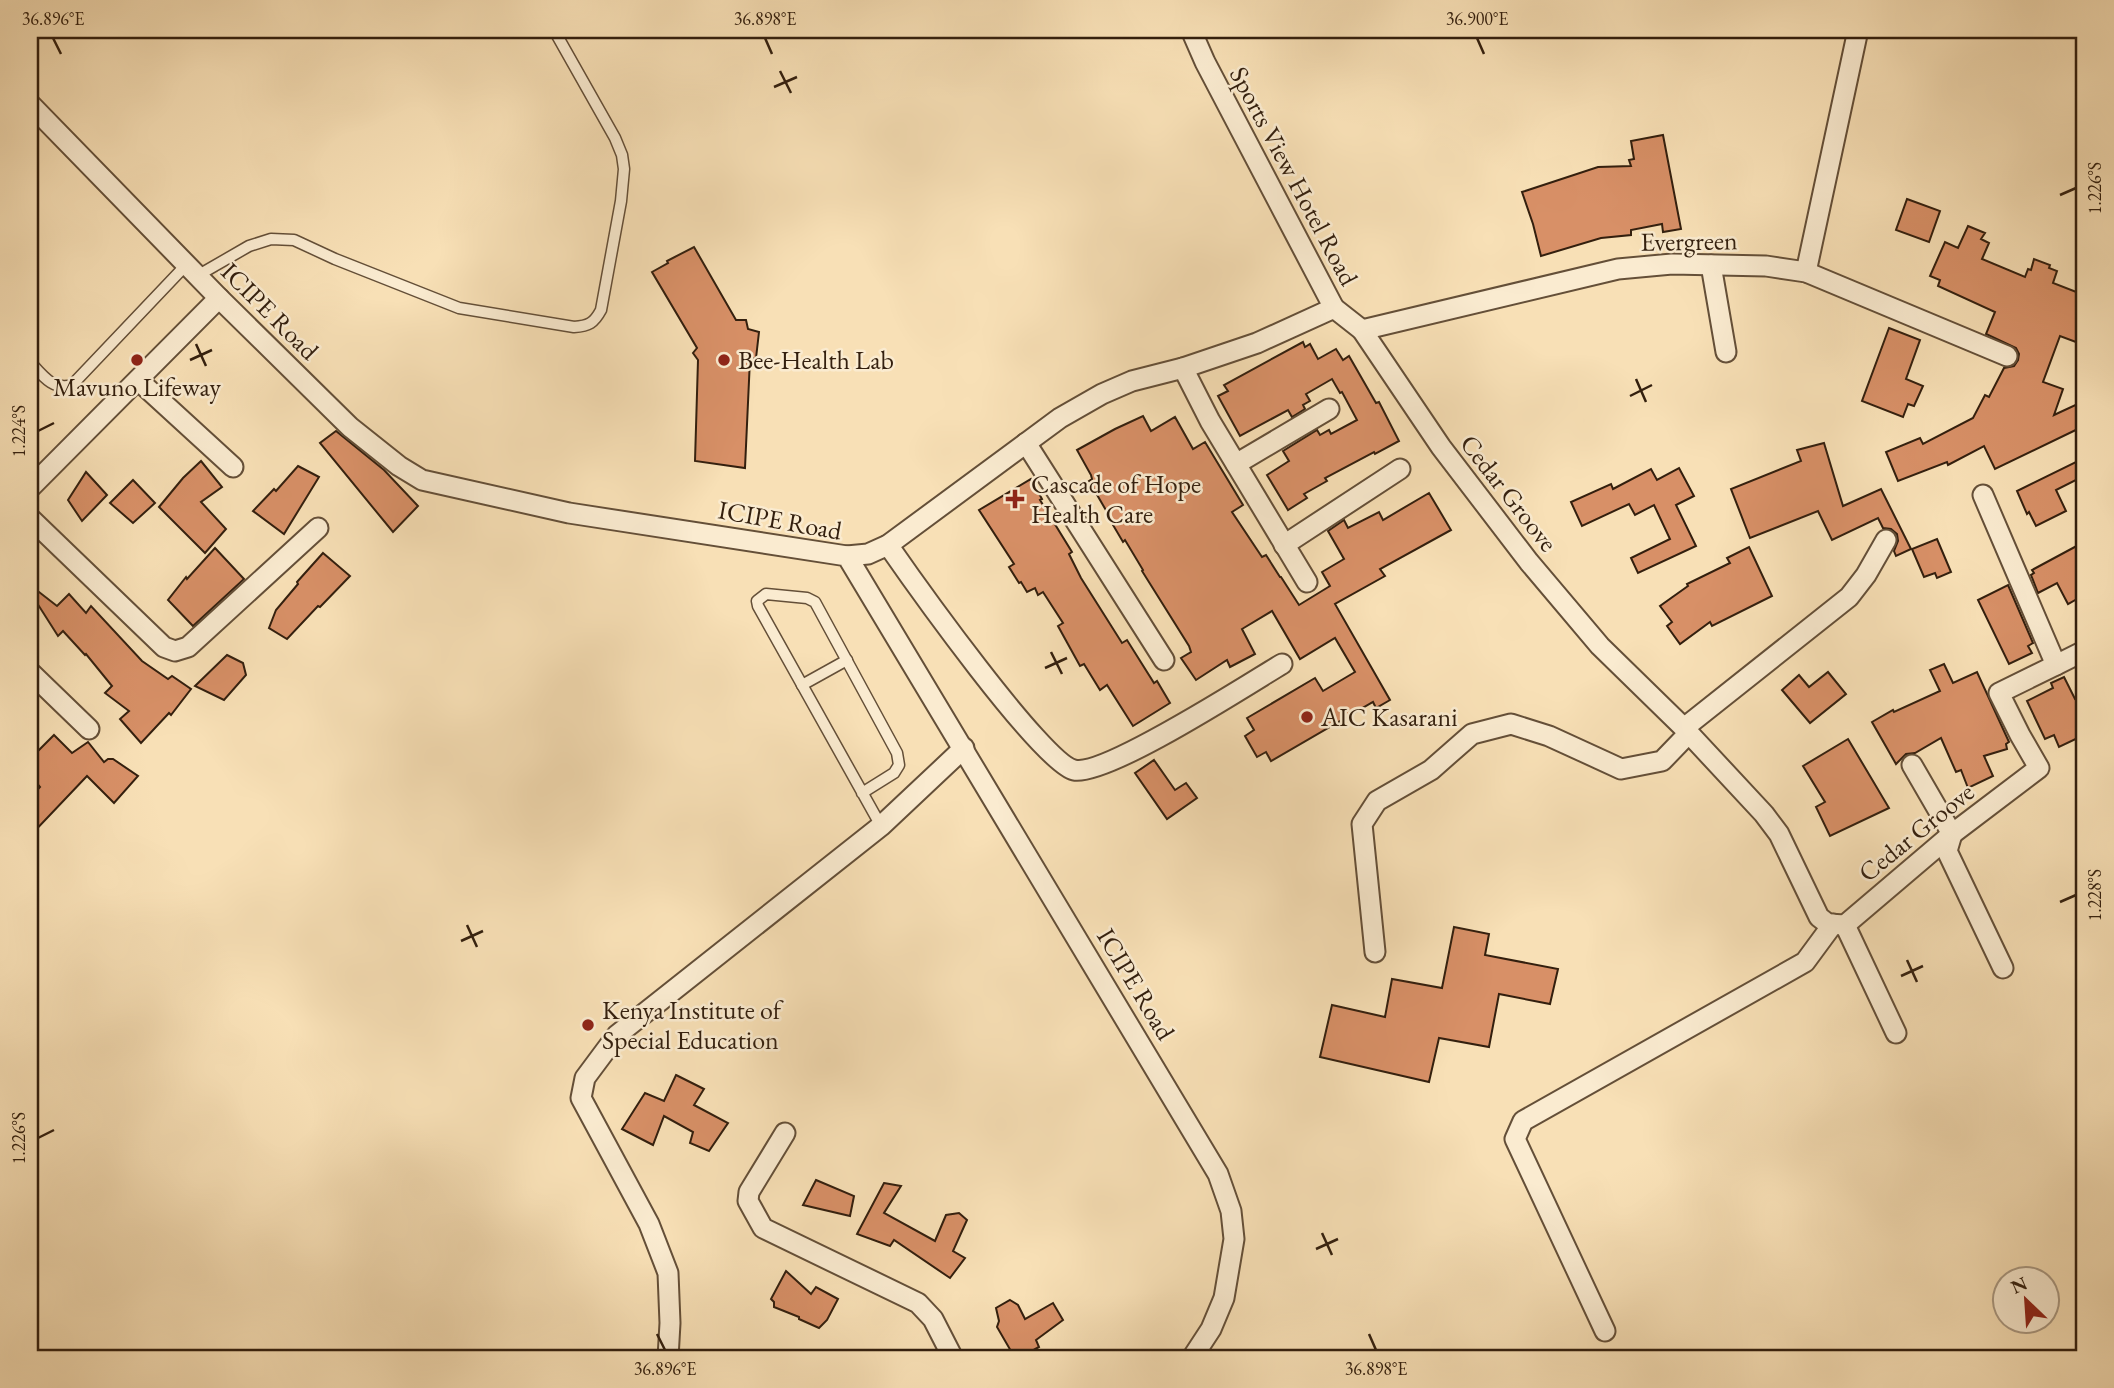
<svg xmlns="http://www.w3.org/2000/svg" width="2114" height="1388" font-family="'EB Garamond',serif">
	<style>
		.building { fill: #d89067; stroke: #331f0e; stroke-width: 2 }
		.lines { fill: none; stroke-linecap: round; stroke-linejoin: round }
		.lane-casing { stroke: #644f38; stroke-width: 13 }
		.street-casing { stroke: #644f38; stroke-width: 23 }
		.lane { stroke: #faebd0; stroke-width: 10 }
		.street { stroke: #faebd0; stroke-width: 19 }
		.ticks { fill: none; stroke: #331f0e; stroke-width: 2.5 }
		.poi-dot { fill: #8f2418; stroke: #faebd0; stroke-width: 2.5 }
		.labels { text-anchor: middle; stroke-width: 5; stroke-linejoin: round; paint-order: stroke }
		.street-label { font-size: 26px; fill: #331f0e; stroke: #faebd0 }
		.poi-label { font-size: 26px; fill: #331f0e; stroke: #faebd0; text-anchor: start }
		.neatline { fill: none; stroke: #331f0e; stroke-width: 2.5 }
		.ticks-label { font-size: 18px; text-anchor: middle; fill: #331f0e }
	</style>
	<rect width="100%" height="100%" fill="#f8e0b6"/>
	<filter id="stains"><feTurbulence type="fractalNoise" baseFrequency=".00286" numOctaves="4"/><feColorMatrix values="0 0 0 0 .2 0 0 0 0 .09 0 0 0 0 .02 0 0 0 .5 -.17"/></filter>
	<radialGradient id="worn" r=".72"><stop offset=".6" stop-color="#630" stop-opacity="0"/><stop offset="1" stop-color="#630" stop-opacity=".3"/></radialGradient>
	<g class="building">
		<polygon points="1663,135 1681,229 1663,232 1662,224 1631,230 1631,235 1601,238 1541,256 1533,224 1522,192 1598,167 1631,166 1629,160 1634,159 1631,141"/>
		<polygon points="1907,199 1940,211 1929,242 1896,230"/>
		<polygon points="1968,226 1985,233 1981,239 1989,243 1982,259 2025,277 2028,269 2031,270 2034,259 2050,265 2049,268 2057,271 2053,283 2084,295 2084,345 2060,336 2043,382 2063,389 2054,415 2084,401 2084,426 1995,469 1984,446 1948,465 1947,462 1898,481 1886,452 1920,438 1923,444 1973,418 1985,395 1989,397 2004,368 2014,366 2018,360 2019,354 2016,348 1986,334 1995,312 1938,286 1940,280 1930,276 1945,242 1958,248"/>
		<polygon points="694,247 736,320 746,320 748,329 759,332 756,358 750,359 745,468 695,461 698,360 693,353 697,348 652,272 668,263 667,261"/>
		<polygon points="1889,328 1920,340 1906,379 1923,386 1914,406 1908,404 1903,417 1862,401"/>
		<polygon points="1303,342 1305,347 1310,344 1318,359 1336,349 1343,360 1349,356 1376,403 1379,402 1399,441 1375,454 1374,452 1325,478 1327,481 1304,494 1307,498 1288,510 1267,475 1289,461 1283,451 1317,430 1320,435 1329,430 1331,434 1357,420 1342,392 1340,393 1332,379 1306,394 1310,401 1303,405 1305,409 1292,417 1288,410 1240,436 1218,396 1228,391 1224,385"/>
		<polygon points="1143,416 1151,431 1175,417 1193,449 1205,442 1243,505 1232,512 1262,557 1266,555 1280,577 1281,577 1299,605 1330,586 1322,572 1344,559 1328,531 1344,520 1348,528 1379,512 1383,520 1429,493 1451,530 1380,569 1385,576 1335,604 1390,700 1376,708 1373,702 1271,761 1266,752 1257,757 1245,736 1254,730 1247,718 1315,678 1323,691 1355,672 1335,638 1300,659 1272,611 1242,629 1255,654 1230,667 1227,660 1196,680 1181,658 1191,652 1189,646 1142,571 1143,570 1125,540 1123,542 1113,525 1114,524 1089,481 1092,479 1091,475 1077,450 1115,429"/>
		<polygon points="336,431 384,470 418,506 393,532 320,443"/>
		<polygon points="1824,443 1843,506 1881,489 1911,549 1896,556 1894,551 1898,541 1897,534 1891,529 1883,528 1878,518 1832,540 1818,511 1750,538 1731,489 1801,461 1797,450"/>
		<polygon points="2084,458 2084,476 2056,490 2066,511 2036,526 2029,512 2027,514 2017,491"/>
		<polygon points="201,461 222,487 201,502 226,529 205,553 159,507 183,478"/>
		<polygon points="298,466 319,477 284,534 253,511 274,489 276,491"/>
		<polygon points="1679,468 1694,496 1676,505 1696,546 1638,573 1631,558 1670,539 1654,505 1635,515 1629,504 1582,526 1571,502 1611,484 1613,489 1651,469 1657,480"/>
		<polygon points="86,472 107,495 82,521 68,500"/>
		<polygon points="1031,479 1042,499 1040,500 1072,552 1069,554 1081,578 1122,643 1127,640 1154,683 1157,681 1170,703 1133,726 1107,685 1100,690 1084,664 1080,666 1058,626 1063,623 1043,592 1038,595 1035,588 1027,592 1021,582 1019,583 1009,567 1014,564 979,510"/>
		<polygon points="133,480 155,503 133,523 110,503"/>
		<polygon points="1937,539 1951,572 1937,578 1935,573 1924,577 1912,549"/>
		<polygon points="2084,542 2084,595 2068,604 2057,583 2038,593 2031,575 2034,573 2032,570"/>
		<polygon points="1749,547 1772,596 1712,626 1710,622 1680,644 1667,626 1672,622 1660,606 1688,586 1687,584 1730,563 1727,558"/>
		<polygon points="215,548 244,579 193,626 168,600 186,577 187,579"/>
		<polygon points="323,553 350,576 320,607 318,606 287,639 269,628 276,610 298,584 297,582"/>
		<polygon points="30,585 57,606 69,594 86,613 91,606 142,661 168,679 172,676 191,689 171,715 169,713 141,743 120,719 129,711 105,693 112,686 86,654 85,655 63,631 58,636 30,592"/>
		<polygon points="2008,585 2033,643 2028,646 2032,653 2009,664 1978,600"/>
		<polygon points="227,655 243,663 246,675 224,700 195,686"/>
		<polygon points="1944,664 1953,683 1977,672 2009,742 2006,744 2007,749 1984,756 1993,776 1968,788 1961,770 1956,772 1941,738 1915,753 1906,754 1896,764 1872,722 1893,710 1894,712 1940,691 1930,670"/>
		<polygon points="1828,672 1846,694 1810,723 1782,690 1799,675 1809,687"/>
		<polygon points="2064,677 2075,699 2084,695 2084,735 2059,747 2054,735 2045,739 2027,701 2053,688 2051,683"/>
		<polygon points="54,735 72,753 88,742 104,762 108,759 113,759 138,776 114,803 87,776 30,836 30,798 40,787 30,775 30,759"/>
		<polygon points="1848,739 1889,808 1830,836 1816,807 1825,802 1803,766"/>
		<polygon points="1154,760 1175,790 1186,783 1197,798 1167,819 1135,773"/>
		<polygon points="1454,927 1489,934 1485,955 1558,969 1550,1004 1499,994 1489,1047 1439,1038 1429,1082 1320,1057 1332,1005 1385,1017 1392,979 1442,988"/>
		<polygon points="676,1075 704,1089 694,1105 728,1123 709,1151 690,1143 693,1132 664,1116 653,1145 622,1129 645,1093 664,1101"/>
		<polygon points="816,1180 854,1196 850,1216 803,1205"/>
		<polygon points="884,1183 901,1186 884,1213 935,1241 946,1215 959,1213 967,1220 953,1251 965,1258 950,1278 894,1240 890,1246 857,1234"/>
		<polygon points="786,1271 811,1294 816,1287 838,1299 827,1320 819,1328 799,1319 799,1317 774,1307 774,1302 771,1299"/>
		<polygon points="1010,1300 1018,1305 1025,1319 1053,1303 1063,1320 1036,1340 1039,1347 1019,1358 1015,1358 997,1327 999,1321 996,1308"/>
	</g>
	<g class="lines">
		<g class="lane-casing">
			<g id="lane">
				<path d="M 197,276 L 249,246 L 271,239 L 294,240 L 335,259 L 459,308 L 574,327 C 589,326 594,323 601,310 L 621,201 L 624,169 L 622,155 L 615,138 L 554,30"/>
				<path d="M 30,362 C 42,375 53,391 72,385 L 186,265"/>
				<polyline points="802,685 847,660"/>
				<polyline points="862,793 894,773 899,765 897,753 815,602 807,598 766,594 757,601 758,606 881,826"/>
			</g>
		</g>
		<g class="street-casing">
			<g id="street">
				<polyline points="1191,30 1205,62 1334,308"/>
				<polyline points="30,104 219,298 350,427 399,466 422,480 569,513 847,556 1218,1174 1231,1211 1234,1239 1224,1298 1211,1329 1192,1358"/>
				<polyline points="1711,265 1726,352"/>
				<polyline points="1806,272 1858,30"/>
				<polyline points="1362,330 1618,269 1672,264 1766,266 1806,272 2007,356"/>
				<polyline points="1183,368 1210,421 1307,582"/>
				<polyline points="138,380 233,467"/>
				<polyline points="1026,443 1164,660"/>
				<polyline points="1236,464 1329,409"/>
				<polyline points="30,488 219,298"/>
				<polyline points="30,518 164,647 175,651 188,647 318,528"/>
				<path d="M 888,545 C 913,581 1042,763 1074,770 C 1105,777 1247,685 1282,664"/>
				<polyline points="1284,545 1400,469"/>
				<polyline points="847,556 868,554 888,545 1060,418 1102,394 1132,381 1183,368 1257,343 1334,308 1362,330 1441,447 1529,562 1600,646 1684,728 1764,814 1779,834 1819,917 1828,924 1845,925 1952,834 2039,768 2020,735 1999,693 2056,665 1983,495"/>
				<polyline points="2056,665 2084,651"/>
				<polyline points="30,672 89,729"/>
				<polyline points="1684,728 1849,597 1866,575 1886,540"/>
				<polyline points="1912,765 1952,834 1947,851 2003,968"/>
				<polyline points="1845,925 1896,1033"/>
				<polyline points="1375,952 1362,824 1377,801 1431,770 1472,734 1511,724 1549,736 1621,769 1662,761 1689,733"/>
				<polyline points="785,1133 749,1192 748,1201 763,1228 918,1303 933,1319 953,1358"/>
				<polyline points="1605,1331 1515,1139 1523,1121 1805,962 1833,924"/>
				<polyline points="668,1358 670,1323 668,1273 649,1224 581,1098 585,1078 617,1035 881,826 964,748"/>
			</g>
		</g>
		<use href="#lane" class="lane"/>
		<use href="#street" class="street"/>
	</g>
	<path class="ticks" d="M 53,38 L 61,54M 765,38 L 772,54M 1477,38 L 1484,54M 780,71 L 791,93M 774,87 L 797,77M 2060,195 L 2076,188M 196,344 L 206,366M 190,360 L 212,350M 1636,379 L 1646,402M 1630,396 L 1652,385M 38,431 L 54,423M 1051,652 L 1062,674M 1045,668 L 1067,658M 2060,902 L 2076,895M 467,925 L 477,947M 461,941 L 483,931M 1907,960 L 1917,982M 1901,976 L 1923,966M 38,1138 L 54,1130M 1322,1233 L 1332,1255M 1316,1249 L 1338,1239M 657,1334 L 665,1350M 1369,1334 L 1376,1350"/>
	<g class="poi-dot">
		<circle cx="137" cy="360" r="7"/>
		<circle cx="724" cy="360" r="7"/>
		<path d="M1011.5 488.5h7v7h7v7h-7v7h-7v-7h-7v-7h7z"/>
		<circle cx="1307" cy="717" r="7"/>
		<circle cx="588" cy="1025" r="7"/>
	</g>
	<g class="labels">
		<g class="street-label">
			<text transform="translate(1294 176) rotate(62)" y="9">Sports View Hotel Road</text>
			<text transform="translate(1689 241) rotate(-1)" y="9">Evergreen</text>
			<text transform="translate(270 311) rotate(45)" y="9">ICIPE Road</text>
			<text transform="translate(1509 493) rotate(52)" y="9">Cedar Groove</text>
			<text transform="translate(780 520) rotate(10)" y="9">ICIPE Road</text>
			<text transform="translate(1916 832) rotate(-39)" y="9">Cedar Groove</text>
			<text transform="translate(1136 984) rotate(59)" y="9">ICIPE Road</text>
		</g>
		<g class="poi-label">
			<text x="738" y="369">Bee-Health Lab</text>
			<text x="137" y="396" text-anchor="middle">Mavuno Lifeway</text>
			<text x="1031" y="493">Cascade of Hope<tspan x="1031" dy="30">Health Care</tspan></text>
			<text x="1321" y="726">AIC Kasarani</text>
			<text x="602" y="1019">Kenya Institute of<tspan x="602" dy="30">Special Education</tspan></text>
		</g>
	</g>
	<rect width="2114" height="1388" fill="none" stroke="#f8e0b6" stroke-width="77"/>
	<g transform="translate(2026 1300) rotate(335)"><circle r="33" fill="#faebd0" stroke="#aa9982" stroke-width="2"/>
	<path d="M0-5L12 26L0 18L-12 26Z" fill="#8f2418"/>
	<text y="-10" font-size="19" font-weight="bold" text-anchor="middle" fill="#331f0e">N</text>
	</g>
	<rect x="38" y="38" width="2038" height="1312" class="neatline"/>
	<g class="ticks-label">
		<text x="53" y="25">36.896°E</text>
		<text x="765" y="25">36.898°E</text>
		<text x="1477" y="25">36.900°E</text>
		<text transform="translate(2095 188) rotate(-90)" y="6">1.226°S</text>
		<text transform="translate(19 431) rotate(-90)" y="6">1.224°S</text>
		<text transform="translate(2095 895) rotate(-90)" y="6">1.228°S</text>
		<text transform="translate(19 1138) rotate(-90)" y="6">1.226°S</text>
		<text x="665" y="1375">36.896°E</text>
		<text x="1376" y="1375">36.898°E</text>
	</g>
	<rect width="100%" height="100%" filter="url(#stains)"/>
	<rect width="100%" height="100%" fill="url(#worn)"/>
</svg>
